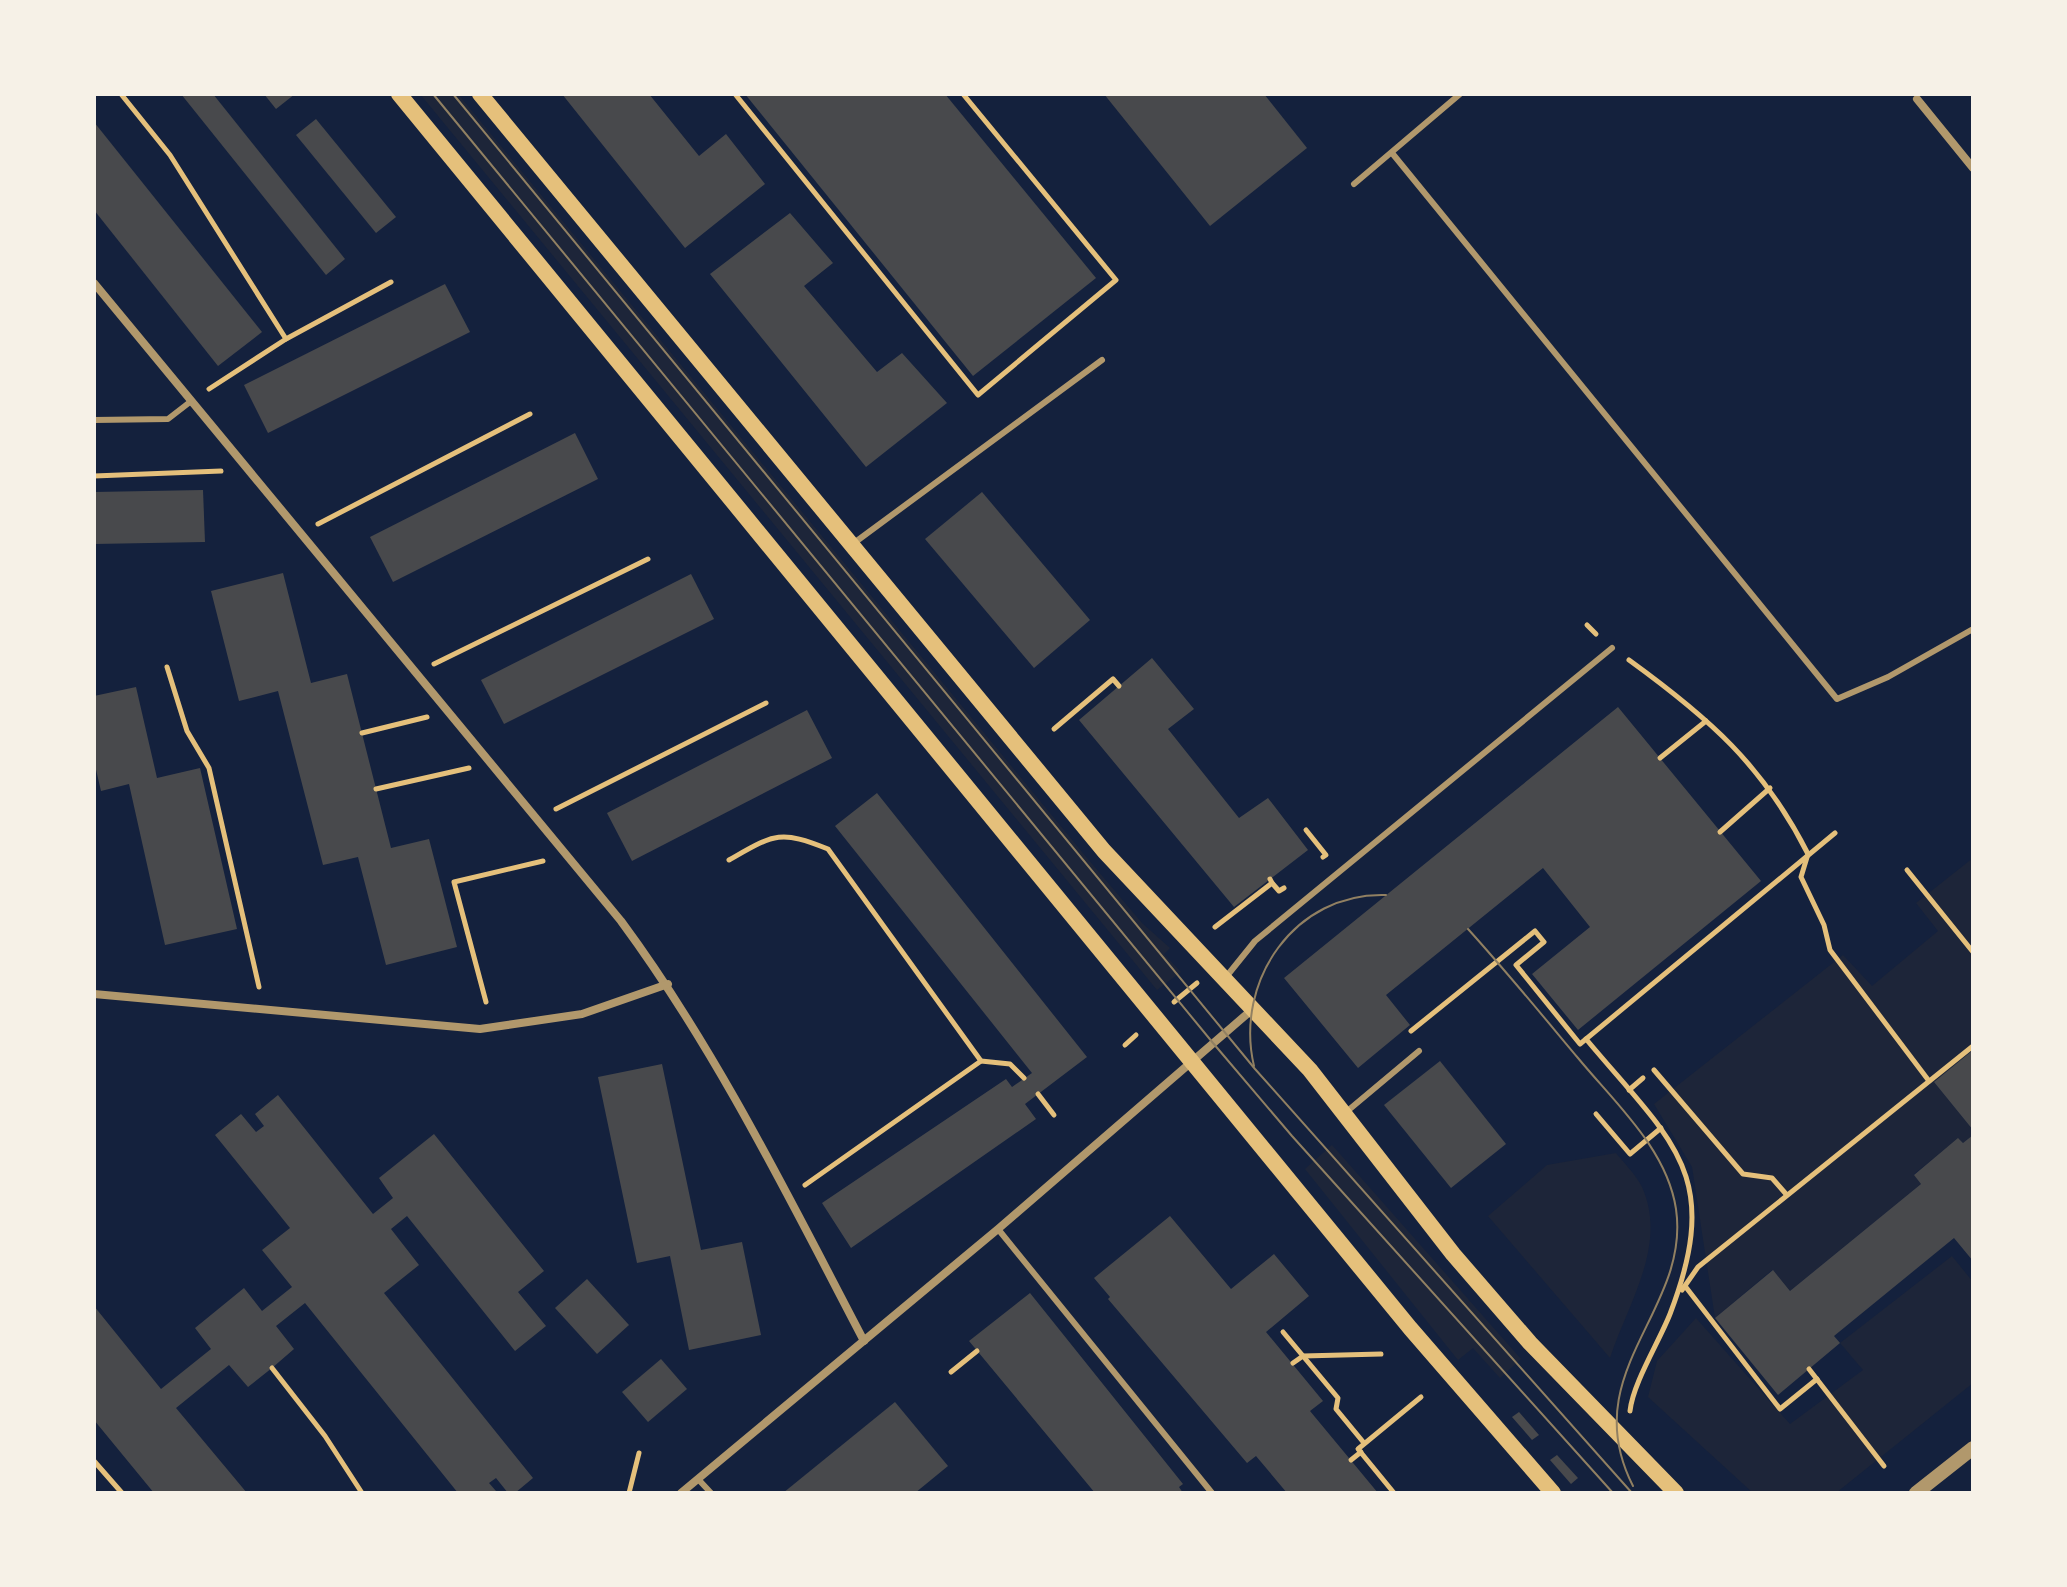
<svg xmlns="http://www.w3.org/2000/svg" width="2067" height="1587" font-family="'IBM Plex Sans',sans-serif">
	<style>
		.green { fill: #1d2539 }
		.building { fill: #48494c }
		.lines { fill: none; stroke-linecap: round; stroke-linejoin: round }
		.path { stroke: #e5c07b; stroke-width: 5 }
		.service { stroke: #b1986c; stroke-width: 6 }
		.minor { stroke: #b1986c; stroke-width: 8 }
		.tertiary { stroke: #b1986c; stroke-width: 14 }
		.secondary { stroke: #e5c07b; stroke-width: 16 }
		.tram { stroke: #918062; stroke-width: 2 }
	</style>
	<rect width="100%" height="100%" fill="#14213d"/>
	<g class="green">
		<polygon points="420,94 458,94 1087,858 1142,923 1170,948 1164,954 1181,972 1157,990"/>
		<polygon points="1973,858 1973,1050 1934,1082 1973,1130 1973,1135 1963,1143 1958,1139 1914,1174 1921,1184 1790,1291 1772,1270 1715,1318 1692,1167 1654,1104 1843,955 1872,986 1938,931 1916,903"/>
		<polygon points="1332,1145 1521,1359 1500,1378 1473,1348 1458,1360 1305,1169"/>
		<path d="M 1616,1153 C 1625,1164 1636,1175 1642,1187 C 1668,1245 1628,1303 1610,1358 L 1488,1216 L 1547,1165 Z"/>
		<polygon points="1952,1256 1973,1282 1973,1383 1836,1493 1753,1493 1648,1397 1657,1361 1696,1318 1790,1424 1863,1370 1840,1343"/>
	</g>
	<g class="building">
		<polygon points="181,94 213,94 345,259 326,275"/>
		<polygon points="264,94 295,94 276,109"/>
		<polygon points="562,94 649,94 699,156 726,134 765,184 685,248"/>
		<polygon points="745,94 945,94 1096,278 973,376"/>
		<polygon points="1104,94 1264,94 1307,148 1210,226"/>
		<polygon points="316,119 396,217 376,233 296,135"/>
		<polygon points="94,122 262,332 218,366 94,210"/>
		<polygon points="790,213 833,263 804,286 877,372 902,353 947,403 866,467 710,274"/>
		<polygon points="445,284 470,332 268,433 244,385"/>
		<polygon points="575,433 598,479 393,582 370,537"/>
		<polygon points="203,490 205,542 94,544 94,492"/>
		<polygon points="982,492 1090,620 1034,668 925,539"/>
		<polygon points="283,573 311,683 347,674 391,848 429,839 457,947 386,965 358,857 323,865 278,691 239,701 211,591"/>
		<polygon points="691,574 714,619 504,724 481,680"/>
		<polygon points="1152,658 1194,709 1168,729 1239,818 1268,798 1308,850 1234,907 1079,720"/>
		<polygon points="136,687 157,778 200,768 237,929 165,945 129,784 101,791 94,761 94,696"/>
		<polygon points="1618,707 1761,881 1578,1030 1532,974 1590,927 1543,868 1386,995 1410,1025 1358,1068 1284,978"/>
		<polygon points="807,710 832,758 632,861 607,813"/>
		<polygon points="877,793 1087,1057 1025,1104 1036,1119 851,1248 822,1203 1006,1079 1012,1087 1032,1073 835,826"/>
		<polygon points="1973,1050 1973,1130 1934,1082"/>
		<polygon points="1440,1061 1506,1144 1451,1188 1384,1105"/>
		<polygon points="662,1064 701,1250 742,1242 761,1335 689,1350 670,1256 637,1263 598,1077"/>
		<polygon points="278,1095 373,1214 393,1198 379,1178 434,1134 544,1271 518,1292 546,1326 515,1351 407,1216 391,1229 419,1265 384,1293 533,1478 515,1493 508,1493 496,1478 489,1483 496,1491 493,1493 458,1493 305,1303 276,1326 294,1349 272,1368 248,1387 229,1365 176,1408 247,1493 154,1493 94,1420 94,1306 161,1389 211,1349 195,1328 244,1288 262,1311 292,1287 262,1250 290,1228 215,1135 241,1114 256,1132 264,1126 255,1114"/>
		<polygon points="1973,1135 1973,1261 1954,1238 1834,1336 1840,1343 1778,1395 1715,1318 1773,1270 1790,1291 1921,1184 1914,1175 1958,1138 1963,1143"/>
		<polygon points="1170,1216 1231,1289 1274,1254 1309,1296 1266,1332 1323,1401 1310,1411 1378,1493 1287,1493 1256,1456 1247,1463 1108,1299 1110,1297 1094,1278"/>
		<polygon points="587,1279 629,1325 597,1354 555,1308"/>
		<polygon points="1030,1293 1183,1484 1179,1487 1183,1493 1095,1493 969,1341"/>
		<polygon points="661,1359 687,1389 648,1422 622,1392"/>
		<polygon points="895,1402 948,1466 915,1493 783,1493"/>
		<polygon points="1519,1412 1539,1435 1532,1440 1512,1417"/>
		<polygon points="1557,1455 1578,1478 1571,1484 1550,1460"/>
	</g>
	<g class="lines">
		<g class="path">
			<polyline points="121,94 170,155 286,339"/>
			<polyline points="735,94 978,395 1116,280 963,94"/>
			<polyline points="209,389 286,339 391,282"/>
			<polyline points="94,476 221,471"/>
			<polyline points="318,524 530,414"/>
			<polyline points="1587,625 1596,634"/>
			<path d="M 1629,660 C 1709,718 1763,765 1808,854 L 1801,877 L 1824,925 L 1830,950 L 1929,1081"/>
			<polyline points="434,664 648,559"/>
			<polyline points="167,667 187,731 209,768 259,987"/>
			<polyline points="1054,729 1113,679 1119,686"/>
			<polyline points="362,733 427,717"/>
			<polyline points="1660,758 1706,721"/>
			<polyline points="376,789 469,768"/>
			<polyline points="556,809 766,703"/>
			<polyline points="1306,830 1326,855 1323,857"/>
			<polyline points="1720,832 1770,788"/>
			<path d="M 729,860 C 773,835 779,829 828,849 L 981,1061 L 1010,1064 L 1024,1078"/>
			<polyline points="1907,870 1973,952"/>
			<polyline points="1272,883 1279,891 1284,888"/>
			<polyline points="1215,927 1272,883 1270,879"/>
			<polyline points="486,1002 454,882 543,861"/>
			<polyline points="1174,1002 1197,983"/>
			<polyline points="1411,1031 1535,931 1544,942 1516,965 1580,1044 1835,833"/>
			<path d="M 1586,1039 C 1672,1142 1724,1173 1670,1314 C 1659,1342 1633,1383 1630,1411"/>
			<polyline points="1125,1045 1136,1035"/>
			<polyline points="1654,1070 1743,1174 1772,1178 1786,1194"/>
			<polyline points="1629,1090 1643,1078"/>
			<polyline points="1038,1094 1054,1115"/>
			<polyline points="1596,1114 1630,1154 1661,1128"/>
			<polyline points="805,1185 981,1061"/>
			<polyline points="1685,1286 1780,1409 1817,1379"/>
			<polyline points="1682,1290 1698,1267 1973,1046"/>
			<polyline points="1283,1332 1338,1398 1336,1409 1364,1443"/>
			<polyline points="1293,1363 1303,1356 1381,1354"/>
			<polyline points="272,1368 325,1436 362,1493"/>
			<polyline points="1809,1369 1884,1466"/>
			<polyline points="951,1372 977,1351"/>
			<polyline points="1351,1460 1361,1452"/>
			<polyline points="94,1461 122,1493"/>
			<polyline points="629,1493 639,1453"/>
			<polyline points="1394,1493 1358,1449 1421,1397"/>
		</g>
		<g class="service">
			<polyline points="1392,153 1837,699 1888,677 1973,629"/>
			<polyline points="1354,184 1460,94"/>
			<polyline points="94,420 168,419 190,402"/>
			<polyline points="854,543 1102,360"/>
			<polyline points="1226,977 1255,941 1612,648"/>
			<polyline points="1345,1113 1419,1051"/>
			<polyline points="998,1229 1212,1493"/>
			<polyline points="698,1479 711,1493"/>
		</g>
		<g class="minor">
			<polyline points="1917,99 1973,168"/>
			<path d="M 94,283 L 621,921 C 717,1051 789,1198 864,1341"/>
			<polyline points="94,994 480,1029 582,1014 668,984"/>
			<polyline points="681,1493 998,1229 1254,1008"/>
		</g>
		<polyline class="tertiary" points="1916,1493 1973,1448"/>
		<g class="secondary">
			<polyline points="399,94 1410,1328 1553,1493"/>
			<polyline points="480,94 1104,851 1310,1070 1453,1254 1530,1343 1676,1493"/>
		</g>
		<g class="tram">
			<polyline points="433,94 1213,1043 1292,1136 1613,1493"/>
			<polyline points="453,94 1255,1069 1632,1493"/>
			<path d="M 1468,929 C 1506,971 1542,1015 1578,1058 C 1615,1103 1667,1149 1676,1209 C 1691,1311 1575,1372 1633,1486"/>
			<path d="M 1254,1066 C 1234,981 1295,892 1386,895"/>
		</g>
	</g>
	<rect width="2067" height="1587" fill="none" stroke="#f6f1e7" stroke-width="192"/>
</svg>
